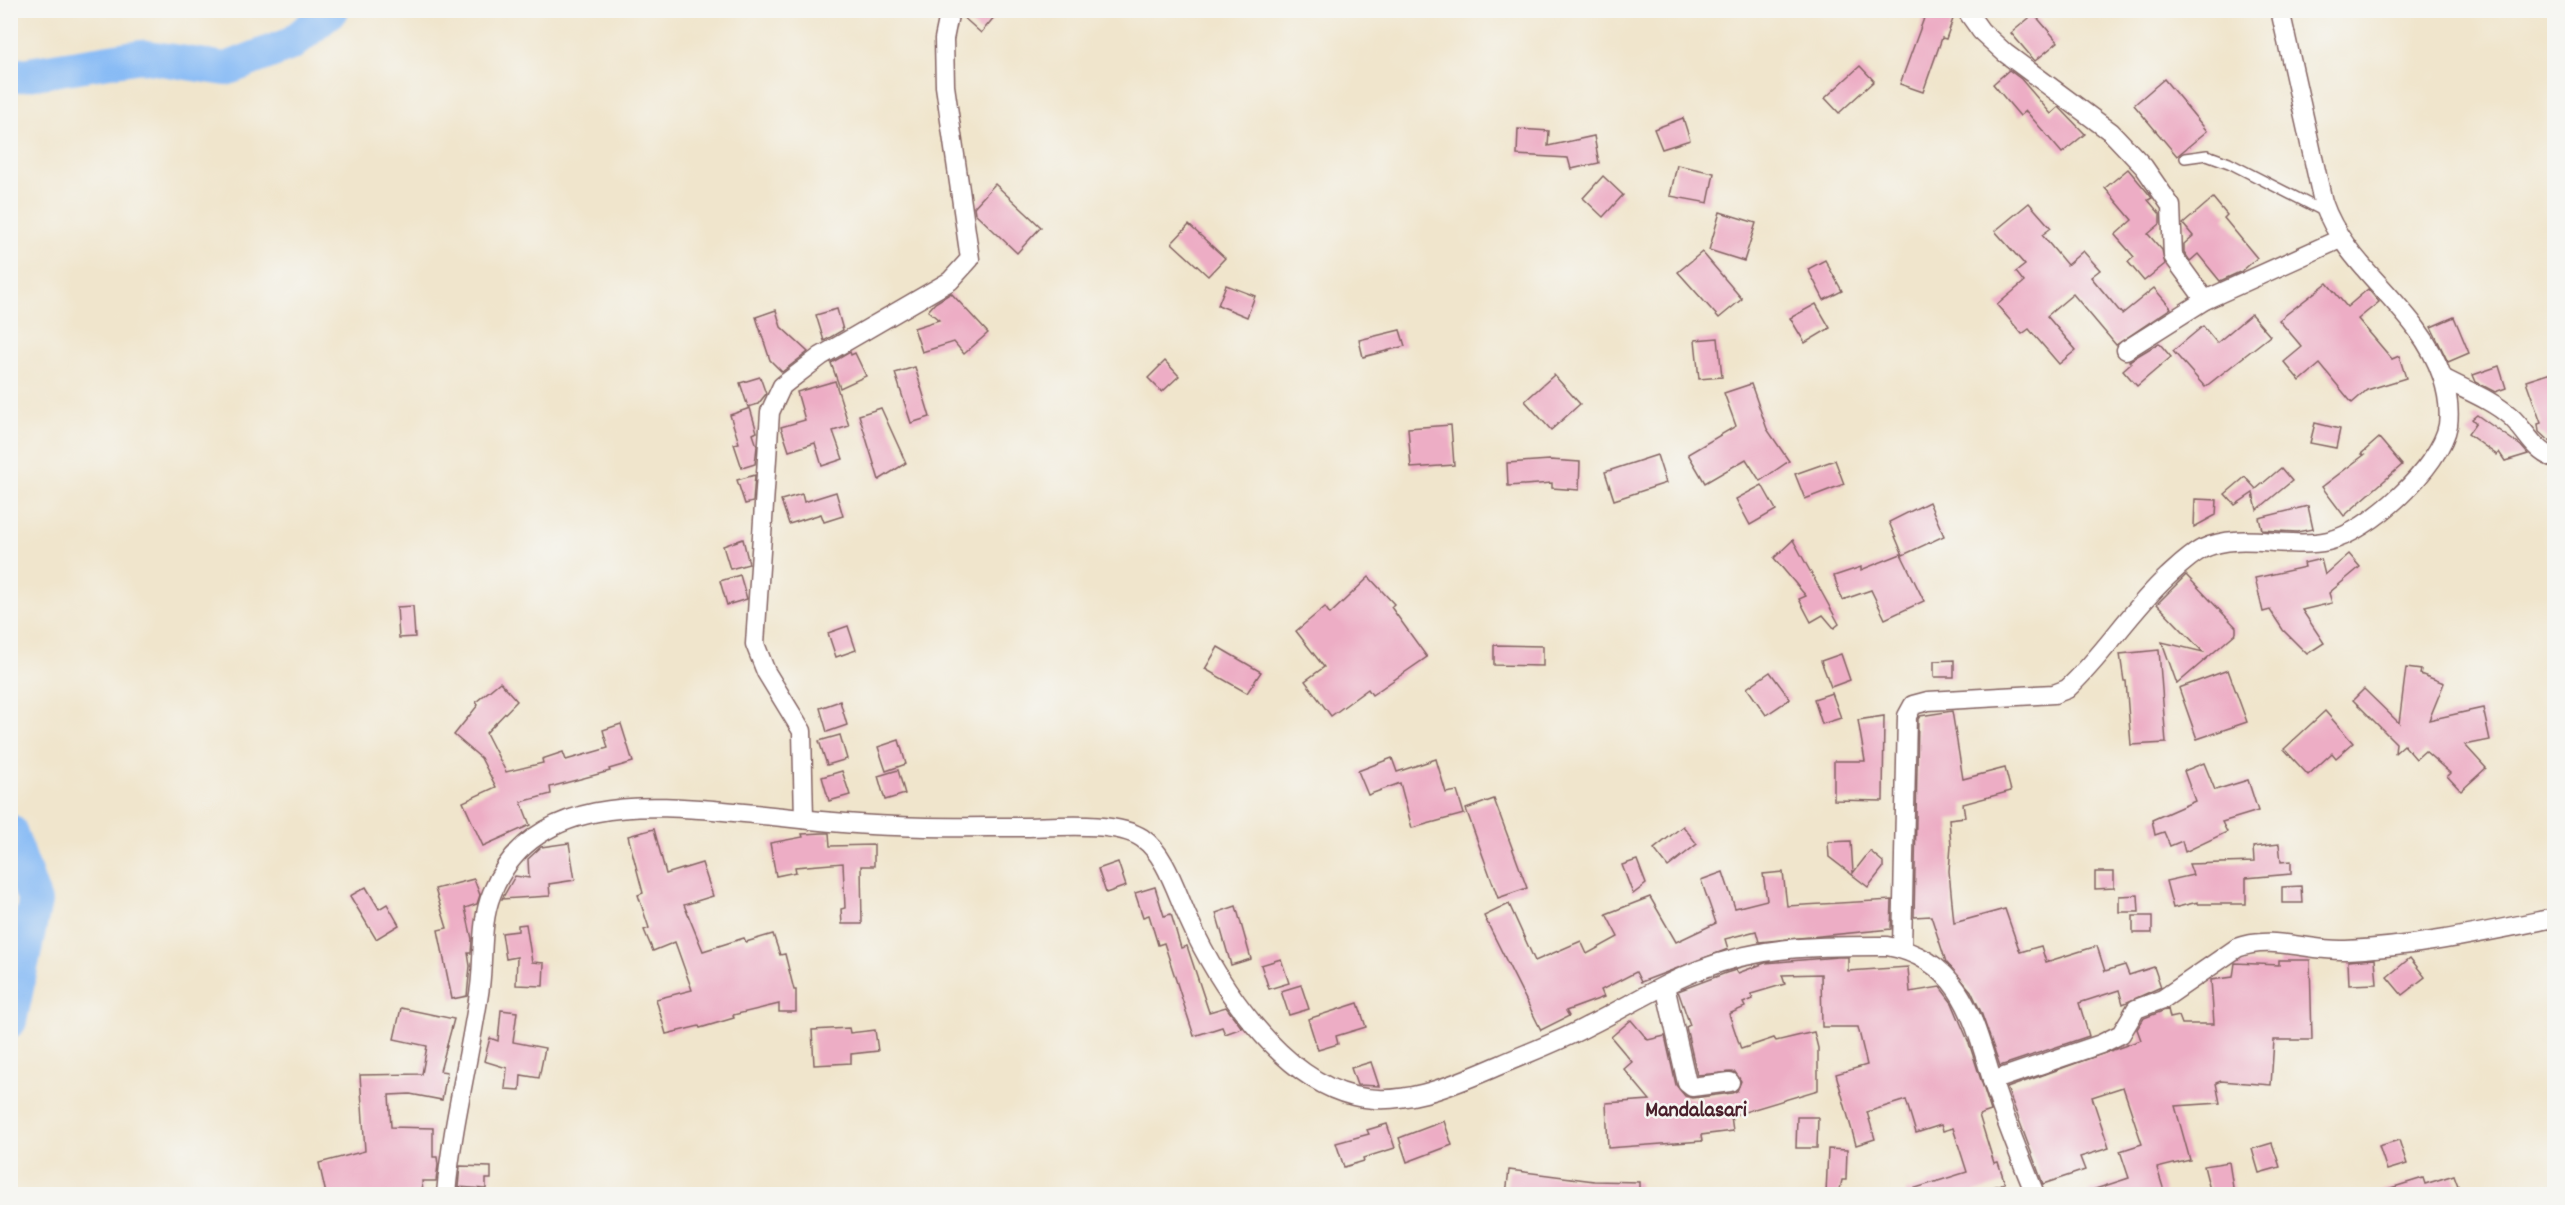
<svg xmlns="http://www.w3.org/2000/svg" width="2565" height="1205" font-family="Dekko,sans-serif">
	<style>
		.lines { fill: none; stroke-linecap: round; stroke-linejoin: round }
		.river { stroke: #88bbf5; stroke-width: 34 }
		.building { fill: #edadc5 }
		.lane-casing { stroke: #846463; stroke-width: 12 }
		.street-casing { stroke: #846463; stroke-width: 21 }
		.lane { stroke: #fff; stroke-width: 9 }
		.street { stroke: #fff; stroke-width: 18 }
		.labels { text-anchor: middle; stroke-width: 5; stroke-linejoin: round; paint-order: stroke }
		.quarter-label { font-size: 22px; font-weight: bold; fill: #4a1f2b; stroke: #f6f6f2 }
	</style>
	<rect width="100%" height="100%" fill="#f6f6f2"/>
	<filter id="ink" filterUnits="userSpaceOnUse"><feTurbulence type="fractalNoise" baseFrequency=".0167" numOctaves="2"/><feDisplacementMap in="SourceGraphic" scale="12" xChannelSelector="R" yChannelSelector="G"/><feConvolveMatrix kernelMatrix="1 2 1 2 8 2 1 2 1" color-interpolation-filters="sRGB"/></filter>
	<filter id="wash" filterUnits="userSpaceOnUse"><feTurbulence type="fractalNoise" baseFrequency=".008" numOctaves="4" result="noise"/><feDisplacementMap in="SourceGraphic" scale="24" xChannelSelector="R" yChannelSelector="G"/><feGaussianBlur stdDeviation="1.35" result="paint"/><feColorMatrix in="noise" values="0 0 0 0 0 0 0 0 0 0 0 0 0 0 0 0 0 1.4 0 .05"/><feComposite in="paint" operator="in"/></filter>
	<g filter="url(#wash)">
		<rect width="100%" height="100%" fill="#f0e5cc"/>
		<g class="lines">
			<g class="river">
				<polyline points="10,77 141,56 226,69 291,44 332,10"/>
				<polyline points="10,831 35,902 10,1021"/>
			</g>
		</g>
		<g id="blocks">
			<g class="building">
				<polygon points="961,10 1000,10 981,33 961,15"/>
				<polygon points="1927,10 1939,10 1954,16 1946,39 1942,38 1923,92 1900,84"/>
				<polygon points="2034,14 2058,42 2035,61 2011,33"/>
				<polygon points="1860,66 1874,81 1839,113 1825,98"/>
				<polygon points="2009,70 2021,79 2051,114 2059,107 2085,134 2062,153 2026,111 2020,116 1993,84"/>
				<polygon points="2164,79 2207,131 2177,156 2134,105"/>
				<polygon points="1683,118 1690,140 1662,149 1654,129"/>
				<polygon points="1518,129 1549,131 1548,146 1594,136 1599,163 1571,169 1568,158 1517,155"/>
				<polygon points="1677,165 1714,173 1708,203 1670,196"/>
				<polygon points="2128,169 2148,193 2152,198 2148,200 2160,214 2160,224 2148,234 2162,250 2165,264 2144,281 2128,262 2134,257 2115,235 2132,220 2105,188"/>
				<polygon points="1603,176 1623,195 1603,217 1583,198"/>
				<polygon points="995,184 1041,227 1017,253 975,213 974,207"/>
				<polygon points="2213,198 2227,215 2224,218 2257,258 2242,271 2220,281 2198,254 2190,261 2184,252 2184,244 2193,236 2183,224"/>
				<polygon points="2029,203 2051,228 2042,235 2067,265 2083,251 2100,270 2091,277 2122,314 2154,288 2171,308 2116,345 2073,294 2047,316 2076,350 2059,364 2029,329 2022,334 1997,305 2024,282 2016,272 2025,265 1995,231"/>
				<polygon points="1720,212 1756,223 1744,261 1709,250"/>
				<polygon points="1189,225 1225,258 1208,276 1172,243"/>
				<polygon points="1702,252 1742,299 1719,318 1678,272"/>
				<polygon points="1825,260 1842,291 1824,300 1808,269"/>
				<polygon points="2327,283 2347,307 2368,289 2379,302 2358,319 2392,359 2399,356 2406,378 2367,390 2352,403 2320,364 2300,381 2284,362 2302,347 2279,320"/>
				<polygon points="1226,285 1255,296 1247,317 1218,305"/>
				<polygon points="951,293 988,333 964,354 954,342 922,352 914,328 939,320 928,311 935,303"/>
				<polygon points="1816,304 1830,328 1805,343 1790,318"/>
				<polygon points="837,309 843,330 824,341 816,315"/>
				<polygon points="776,310 781,327 808,352 782,372 770,360 756,317"/>
				<polygon points="2251,314 2270,336 2205,387 2173,351 2203,326 2217,343"/>
				<polygon points="2454,317 2469,353 2448,362 2431,327"/>
				<polygon points="1400,330 1405,346 1363,357 1359,340"/>
				<polygon points="1718,338 1722,377 1699,379 1695,340"/>
				<polygon points="2159,343 2171,357 2137,386 2123,370 2131,363 2129,361"/>
				<polygon points="850,352 851,355 855,353 866,376 840,388 831,363"/>
				<polygon points="1165,361 1179,376 1162,392 1148,378"/>
				<polygon points="2499,366 2506,388 2495,392 2476,382 2473,375"/>
				<polygon points="915,367 930,417 911,423 895,373"/>
				<polygon points="2554,372 2554,446 2539,432 2538,424 2541,423 2526,381"/>
				<polygon points="1554,375 1580,404 1551,430 1525,401"/>
				<polygon points="760,377 766,394 758,404 748,407 740,383"/>
				<polygon points="835,381 849,426 833,431 843,459 822,466 815,443 789,451 781,427 805,420 797,392"/>
				<polygon points="1751,384 1767,429 1789,461 1760,481 1746,459 1705,483 1688,454 1736,426 1724,393"/>
				<polygon points="750,408 757,432 753,434 757,446 755,464 742,468 734,444 739,443 730,415"/>
				<polygon points="881,408 906,463 879,480 859,415"/>
				<polygon points="2477,415 2521,446 2528,454 2505,461 2499,452 2497,455 2468,434 2476,423 2472,419"/>
				<polygon points="2315,423 2340,429 2336,448 2310,443"/>
				<polygon points="1451,425 1454,465 1411,468 1408,428"/>
				<polygon points="2379,438 2402,465 2344,516 2322,487 2364,455 2361,454"/>
				<polygon points="1657,455 1666,483 1614,500 1605,472"/>
				<polygon points="1550,460 1580,462 1579,490 1552,488 1552,483 1508,486 1507,463"/>
				<polygon points="1835,460 1844,484 1805,499 1795,474"/>
				<polygon points="2281,468 2292,481 2257,510 2253,493 2235,505 2225,494 2245,477 2256,489"/>
				<polygon points="755,475 753,502 745,504 737,480"/>
				<polygon points="1762,485 1776,510 1750,525 1736,499"/>
				<polygon points="836,492 843,516 824,522 821,514 789,524 781,500 802,494 804,502"/>
				<polygon points="2195,499 2217,500 2216,515 2194,527"/>
				<polygon points="1929,502 1944,536 1903,555 1889,522"/>
				<polygon points="2308,506 2313,529 2297,532 2262,530 2259,518"/>
				<polygon points="743,539 749,564 730,569 723,546"/>
				<polygon points="1793,540 1839,624 1834,628 1823,615 1811,622 1799,599 1806,596 1774,558"/>
				<polygon points="1901,554 1924,601 1885,619 1871,590 1842,600 1834,576 1861,567 1861,570"/>
				<polygon points="2349,554 2360,567 2329,593 2332,603 2302,610 2324,643 2307,654 2283,630 2270,610 2263,612 2255,578 2305,567 2304,563 2321,559 2325,575"/>
				<polygon points="740,575 747,599 727,605 720,581"/>
				<polygon points="2186,575 2236,627 2236,633 2177,684 2162,642 2203,652 2157,604"/>
				<polygon points="1369,577 1394,604 1391,607 1427,657 1372,695 1368,689 1331,716 1305,681 1324,667 1296,631 1325,607 1330,614"/>
				<polygon points="413,606 415,637 399,638 397,607"/>
				<polygon points="848,626 856,650 836,657 828,633"/>
				<polygon points="1494,645 1543,646 1543,666 1494,665"/>
				<polygon points="1218,647 1261,672 1247,693 1205,669"/>
				<polygon points="2159,650 2166,743 2131,745 2126,681 2124,681 2120,654"/>
				<polygon points="1841,654 1850,680 1831,687 1821,661"/>
				<polygon points="1954,660 1954,677 1934,677 1934,661"/>
				<polygon points="2406,668 2421,670 2420,674 2444,683 2429,720 2483,708 2490,740 2465,745 2486,768 2461,791 2447,776 2450,773 2425,751 2416,759 2404,745 2395,753 2396,743 2353,700 2364,689 2399,723"/>
				<polygon points="2228,670 2247,722 2197,739 2179,688"/>
				<polygon points="1770,672 1790,699 1766,715 1747,688"/>
				<polygon points="500,682 517,701 486,733 506,772 543,763 542,759 563,752 566,760 608,748 603,730 621,724 633,762 609,769 610,771 550,787 551,794 521,802 530,825 483,846 463,802 496,787 481,758 454,735 478,705 476,702"/>
				<polygon points="1832,693 1841,718 1822,724 1814,699"/>
				<polygon points="840,701 847,725 827,732 820,708"/>
				<polygon points="1952,711 1963,779 2005,768 2011,791 1963,804 1965,817 1949,819 1951,846 1949,871 1954,923 2005,909 2020,952 2041,946 2046,962 2097,946 2105,971 2125,965 2129,975 2154,967 2161,987 2123,1004 2119,990 2079,1003 2089,1036 2000,1066 1981,1012 1971,991 1946,962 1931,916 1914,917 1918,719 1920,716"/>
				<polygon points="2325,711 2353,743 2336,758 2332,753 2308,775 2284,749"/>
				<polygon points="1884,716 1883,801 1834,800 1834,761 1865,761 1858,720"/>
				<polygon points="840,735 847,759 827,765 819,741"/>
				<polygon points="899,740 906,764 886,771 878,747"/>
				<polygon points="1392,758 1397,772 1436,759 1446,793 1457,791 1464,814 1412,828 1400,783 1368,795 1358,771"/>
				<polygon points="2204,763 2215,790 2248,780 2258,811 2222,822 2227,832 2185,852 2182,841 2170,846 2164,832 2155,835 2152,820 2195,801 2184,771"/>
				<polygon points="898,770 905,794 885,800 878,776"/>
				<polygon points="842,771 850,795 829,801 822,777"/>
				<polygon points="1494,799 1527,888 1498,898 1466,809"/>
				<polygon points="1683,826 1697,844 1668,867 1654,849"/>
				<polygon points="654,829 666,874 702,863 713,896 684,905 703,951 744,938 746,942 773,934 780,955 785,954 794,990 796,990 796,1012 779,1012 779,1004 733,1015 734,1018 700,1028 699,1026 666,1034 656,999 692,990 675,942 653,951 644,930 649,928 638,895 643,893 628,836"/>
				<polygon points="823,833 829,833 830,846 874,845 874,866 861,866 862,924 842,924 841,909 845,908 843,863 795,867 796,872 776,876 770,843 803,837 802,834"/>
				<polygon points="1851,841 1853,873 1870,851 1883,862 1883,868 1868,887 1829,857 1828,842"/>
				<polygon points="569,843 575,880 549,884 550,896 502,899 515,876 529,878 528,859 541,847"/>
				<polygon points="2279,844 2281,862 2291,861 2291,874 2246,878 2246,904 2198,904 2198,902 2173,908 2166,881 2193,875 2189,864 2254,862 2253,847"/>
				<polygon points="1637,860 1646,884 1633,894 1622,865"/>
				<polygon points="1118,862 1126,886 1106,893 1098,869"/>
				<polygon points="1723,872 1735,908 1767,900 1763,874 1783,872 1787,906 1892,900 1891,929 1759,942 1756,931 1725,939 1728,949 1641,982 1636,972 1601,990 1604,997 1566,1011 1569,1016 1541,1030 1484,916 1509,904 1535,961 1581,941 1587,954 1618,937 1606,914 1650,897 1676,942 1716,923 1701,880"/>
				<polygon points="2095,872 2114,872 2114,888 2095,889"/>
				<polygon points="474,879 480,895 477,904 465,908 472,939 471,953 468,953 470,966 467,996 452,999 438,930 447,928 435,889"/>
				<polygon points="2301,886 2302,903 2282,903 2282,887"/>
				<polygon points="366,887 379,909 387,904 399,925 376,939 350,896"/>
				<polygon points="1155,887 1164,916 1171,914 1181,948 1187,946 1209,1012 1226,1007 1242,1028 1225,1034 1222,1027 1194,1036 1164,943 1158,945 1149,915 1143,917 1135,893"/>
				<polygon points="2138,895 2139,912 2119,912 2119,896"/>
				<polygon points="1236,906 1251,959 1231,965 1216,913"/>
				<rect x="2133" y="916" width="19" height="17"/>
				<polygon points="526,924 532,962 544,963 543,986 516,985 517,957 506,959 502,933 518,931 518,925"/>
				<polygon points="1838,957 1848,957 1848,971 1908,967 1910,992 1940,987 1952,1003 1969,1043 1991,1111 1979,1115 1994,1163 1998,1162 2005,1183 1969,1194 1906,1194 1906,1191 1967,1172 1953,1128 1943,1131 1941,1125 1916,1133 1906,1100 1867,1112 1875,1139 1856,1145 1836,1074 1867,1065 1858,1027 1822,1027 1821,974 1782,975 1785,984 1751,994 1753,999 1743,1003 1745,1007 1729,1014 1741,1049 1774,1038 1776,1041 1814,1032 1818,1048 1818,1090 1731,1116 1733,1131 1701,1135 1702,1141 1608,1148 1606,1103 1650,1100 1624,1069 1632,1062 1611,1037 1631,1020 1648,1040 1665,1036 1676,1085 1685,1096 1693,1098 1732,1093 1737,1091 1741,1081 1735,1072 1697,1075 1686,1027 1690,1025 1678,991 1726,973 1736,970 1738,973 1765,963"/>
				<polygon points="2410,958 2425,977 2402,995 2387,977"/>
				<polygon points="1281,959 1289,983 1269,989 1261,965"/>
				<polygon points="2375,959 2377,984 2349,985 2348,961"/>
				<polygon points="2279,960 2310,960 2312,1040 2274,1040 2271,1085 2221,1081 2216,1083 2220,1103 2175,1106 2190,1160 2157,1168 2165,1194 2089,1194 2089,1191 2129,1178 2120,1151 2142,1144 2123,1087 2092,1097 2109,1148 2080,1157 2085,1170 2043,1184 2007,1088 2141,1040 2137,1029 2144,1018 2168,1009 2170,1018 2179,1016 2182,1024 2214,1024 2211,980 2233,977 2235,963 2279,965"/>
				<polygon points="1301,985 1309,1009 1289,1015 1281,991"/>
				<polygon points="1358,1003 1366,1027 1336,1036 1338,1044 1318,1050 1308,1019"/>
				<polygon points="401,1008 454,1019 440,1071 447,1072 442,1100 410,1094 389,1095 391,1127 433,1128 433,1157 437,1157 438,1165 436,1181 422,1181 423,1194 326,1194 319,1163 365,1151 360,1075 422,1074 427,1046 394,1039"/>
				<polygon points="501,1010 517,1012 513,1042 545,1048 539,1078 521,1075 520,1090 505,1089 507,1068 484,1061 490,1038 498,1041"/>
				<polygon points="849,1028 850,1033 875,1030 878,1051 851,1054 851,1063 814,1065 812,1030"/>
				<polygon points="1371,1062 1379,1086 1357,1085 1351,1068"/>
				<polygon points="1797,1117 1818,1117 1817,1148 1796,1148"/>
				<polygon points="1444,1121 1452,1145 1407,1162 1399,1138"/>
				<polygon points="1387,1124 1395,1148 1363,1158 1364,1161 1344,1167 1336,1143 1369,1134 1367,1130"/>
				<polygon points="2399,1140 2407,1164 2387,1170 2379,1146"/>
				<polygon points="2272,1143 2280,1167 2259,1173 2252,1149"/>
				<polygon points="1828,1149 1847,1150 1846,1180 1842,1180 1839,1194 1826,1194"/>
				<polygon points="2229,1162 2234,1194 2211,1194 2204,1166"/>
				<polygon points="460,1166 491,1167 491,1179 486,1179 486,1189 458,1187"/>
				<polygon points="1509,1170 1594,1181 1639,1182 1639,1194 1506,1194"/>
				<polygon points="2454,1175 2461,1194 2381,1194 2381,1191 2423,1178 2425,1184"/>
			</g>
		</g>
	</g>
	<g filter="url(#ink)">
		<use href="#blocks" fill-opacity="0" stroke="#846463" stroke-width="1.5"/>
		<g class="lines">
			<g class="lane-casing">
				<polyline id="lane" points="2185,158 2207,155 2229,163 2325,212"/>
			</g>
			<g class="street-casing">
				<g id="street">
					<polyline points="1966,10 1981,31 2005,53 2111,132 2144,167 2171,206 2173,256 2205,300"/>
					<polyline points="2126,350 2205,300 2340,239"/>
					<path d="M 2443,378 C 2465,390 2492,400 2510,416 C 2526,430 2533,451 2554,458"/>
					<polyline points="804,819 802,731 766,672 755,644 770,412 782,386 791,379 821,356 950,281 970,259 945,86 944,39 950,10"/>
					<path d="M 1902,949 L 1907,716 L 1913,705 L 1928,701 L 2054,694 L 2067,689 C 2104,655 2130,611 2167,577 C 2178,567 2189,556 2202,549 C 2241,530 2287,550 2328,541 C 2368,533 2441,466 2448,425 C 2450,409 2447,391 2442,376 C 2419,307 2346,270 2323,202 L 2280,10"/>
					<polyline points="1665,986 1687,1083 1692,1087 1730,1082"/>
					<path d="M 1992,1081 L 2101,1044 L 2121,1034 L 2136,1009 L 2163,999 L 2237,948 C 2271,934 2311,952 2346,950 C 2417,947 2485,932 2554,918"/>
					<path d="M 446,1194 C 452,1124 470,1057 480,987 C 484,956 480,922 492,893 C 531,794 648,804 734,812 C 788,817 842,825 896,826 C 937,828 979,827 1020,827 C 1053,827 1115,820 1142,838 C 1166,854 1177,895 1189,920 C 1218,985 1281,1079 1354,1096 C 1404,1108 1455,1084 1500,1065 C 1530,1052 1560,1041 1588,1026 C 1625,1008 1660,985 1699,970 C 1763,945 1819,946 1887,946 C 1963,960 1974,1022 1994,1086 C 2006,1123 2021,1159 2035,1194"/>
				</g>
			</g>
			<use href="#lane" class="lane"/>
			<use href="#street" class="street"/>
		</g>
	</g>
	<g class="labels">
		<g class="quarter-label">
			<text x="1696" y="1116">Mandalasari</text>
		</g>
	</g>
	<rect width="2565" height="1205" fill="none" stroke="#f6f6f2" stroke-width="36"/>
</svg>
